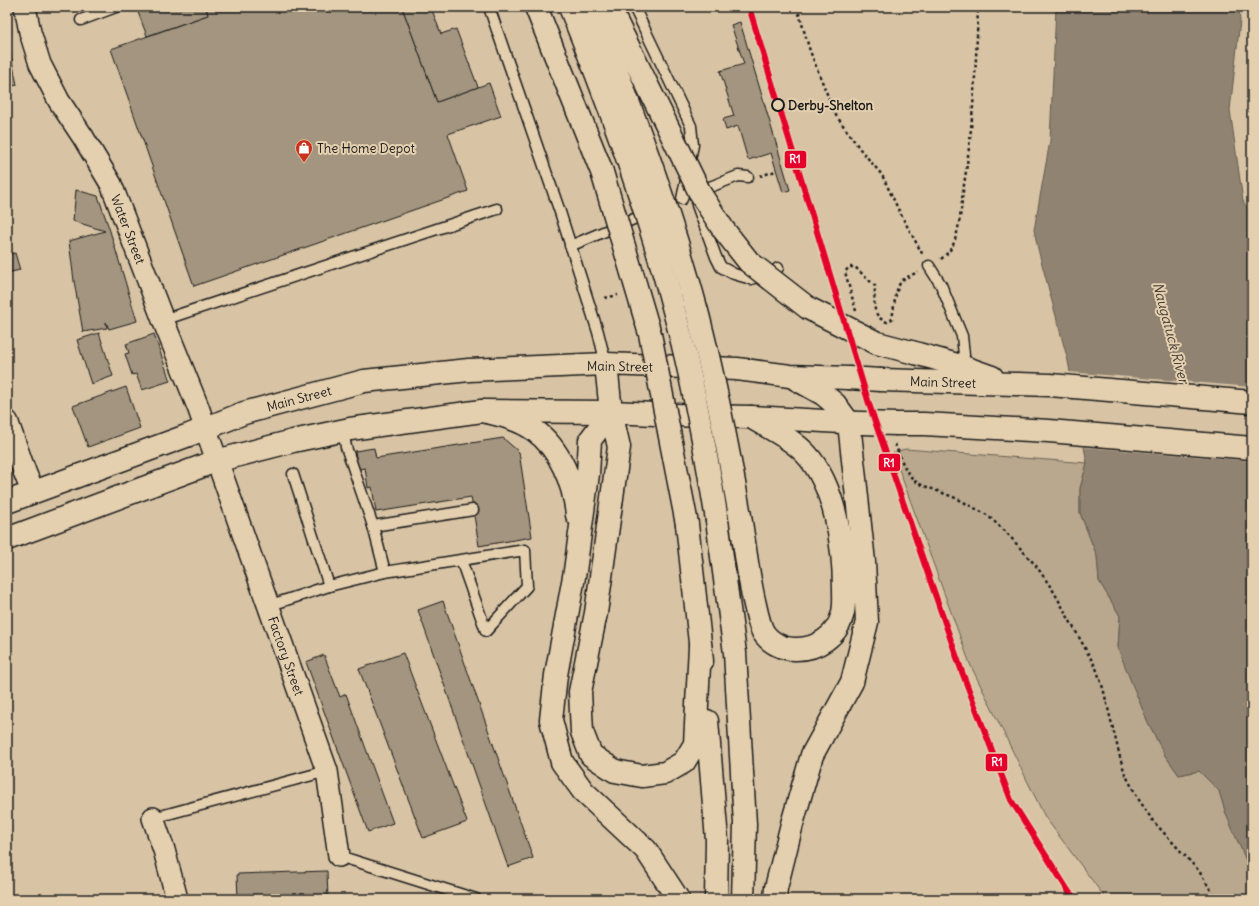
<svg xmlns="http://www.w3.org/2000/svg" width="1259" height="906" font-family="Delius,sans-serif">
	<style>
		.green { fill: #b9a88e; stroke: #6a6255 }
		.water { fill: #908371; stroke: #625a4f }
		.pier { fill: #d8c4a5 }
		.building { fill: #a3957f; stroke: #1c1c1c }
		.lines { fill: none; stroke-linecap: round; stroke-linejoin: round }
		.lane-casing { stroke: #1c1c1c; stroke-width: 13 }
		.street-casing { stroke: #1c1c1c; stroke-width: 24 }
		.secondary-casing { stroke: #1c1c1c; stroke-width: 25 }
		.primary-casing { stroke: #1c1c1c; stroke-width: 25 }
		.highway-casing { stroke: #1c1c1c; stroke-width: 25 }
		.path { stroke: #1c1c1c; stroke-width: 2.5; stroke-dasharray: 3 3; stroke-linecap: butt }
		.lane { stroke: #e4cfae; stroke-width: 10 }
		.street { stroke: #e4cfae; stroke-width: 21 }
		.secondary { stroke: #e4cfae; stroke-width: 22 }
		.primary { stroke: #e4cfae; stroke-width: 22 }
		.highway { stroke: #e4cfae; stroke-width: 22 }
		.highway-bridge-casing { stroke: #1c1c1c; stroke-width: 25; stroke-linecap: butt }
		.highway-bridge { stroke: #e4cfae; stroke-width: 22 }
		.rail-1-casing { stroke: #e4cfae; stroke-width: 9 }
		.rail-1 { stroke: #e4002b; stroke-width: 6 }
		.stop-dot { fill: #e4cfae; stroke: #1c1c1c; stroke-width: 2 }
		.labels { text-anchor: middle; stroke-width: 4; stroke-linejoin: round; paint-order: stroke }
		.stop-label { font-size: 13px; font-weight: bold; fill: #1c1c1c; stroke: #e4cfae; text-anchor: start }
		.poi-label { font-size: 13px; fill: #1c1c1c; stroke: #e4cfae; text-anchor: start }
		.street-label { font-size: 13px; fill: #1c1c1c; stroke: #e4cfae }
		.water-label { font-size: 14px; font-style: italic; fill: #45403a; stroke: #e4cfae }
		.line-badge { stroke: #e4cfae; stroke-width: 1.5 }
		.badge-label { font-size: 11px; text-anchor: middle; font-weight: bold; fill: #fff }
	</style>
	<rect width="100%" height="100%" fill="#d8c4a5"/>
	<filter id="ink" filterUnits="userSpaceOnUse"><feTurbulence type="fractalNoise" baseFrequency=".025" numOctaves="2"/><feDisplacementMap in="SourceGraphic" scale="8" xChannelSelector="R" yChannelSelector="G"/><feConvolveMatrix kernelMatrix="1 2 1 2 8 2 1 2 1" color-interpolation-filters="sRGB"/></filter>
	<g filter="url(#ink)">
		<polygon class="green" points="905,449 1087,463 1080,488 1080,513 1097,556 1099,581 1120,616 1118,648 1147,720 1164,754 1179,775 1199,771 1219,791 1226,814 1252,874 1252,899 1106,899 1045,817 970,664 893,453"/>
		<polygon class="water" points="1056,7 1239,7 1240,21 1230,110 1243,201 1252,217 1252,874 1226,814 1219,791 1199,771 1179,775 1164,754 1147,720 1130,679 1118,648 1120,616 1099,581 1097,556 1080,513 1080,489 1087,463 1068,361 1039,253 1034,230 1050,141"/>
		<polygon class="pier" points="1068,372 1252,387 1252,461 1082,447"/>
		<g class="building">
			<polygon points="136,7 206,7 208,15 147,36"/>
			<polygon points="206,7 402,7 437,102 489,83 501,116 448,134 468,191 194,286 111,49 208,15"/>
			<polygon points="402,7 431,7 441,34 456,29 478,87 437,102"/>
			<polygon points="7,15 10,15 11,34 7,34"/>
			<polygon points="740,22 790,190 783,192 771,153 748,160 738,126 726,130 723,119 734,116 720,71 744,64 731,25"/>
			<polygon points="7,46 9,46 17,85 7,87"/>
			<polygon points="76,190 98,196 110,231 137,321 109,329 106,322 107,328 83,332 74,281 69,241 105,231 73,221"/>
			<polygon points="15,253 20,270 7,273 7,255"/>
			<polygon points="99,333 113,376 91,384 77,340"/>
			<polygon points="154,334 170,381 142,390 136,374 132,375 125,354 129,353 126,344"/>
			<polygon points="126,387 140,428 88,447 73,406"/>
			<polygon points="503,438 519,452 532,537 479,546 471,497 376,512 372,487 368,488 365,468 358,469 355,451 374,448 376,458"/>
			<polygon points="443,601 533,858 508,867 418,610"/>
			<polygon points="403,653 467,822 423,838 359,669"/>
			<polygon points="324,655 340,697 346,694 393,823 368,832 306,662"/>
			<polygon points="327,871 328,899 238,899 237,874"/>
		</g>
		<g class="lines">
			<g class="lane-casing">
				<g id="lane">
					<polyline points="489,7 560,212 598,332 606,364"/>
					<polyline points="634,7 682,107 691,126 693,145 682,199"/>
					<polyline points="81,20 116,7"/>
					<polyline points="697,192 738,176 748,177"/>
					<polyline points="697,205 716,257 721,267 734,274 751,279 773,273 778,268"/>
					<polyline points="570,246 648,213"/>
					<polyline points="929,266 941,285 962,336 964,355 961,366"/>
					<polyline points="163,320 497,209"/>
					<polyline points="343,430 346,447 373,526 385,572 461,560 486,631 527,586 525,550 461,560"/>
					<polyline points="293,474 329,586"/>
					<polyline points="373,526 473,510"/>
					<polyline points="268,606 329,586 385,572"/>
					<polyline points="153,818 327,771"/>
					<polyline points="339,856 476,899"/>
				</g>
			</g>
			<g class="street-casing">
				<g id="street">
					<path id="s1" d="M 25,7 L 30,32 L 40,64 L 59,101 L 83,137 L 111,184 L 163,320 L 198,407 L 327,771 L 339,856"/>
					<polyline points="153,818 164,850 177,899"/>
				</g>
			</g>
			<g class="secondary-casing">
				<polyline id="secondary" points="7,422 25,473 33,492"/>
			</g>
			<g class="primary-casing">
				<g id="primary">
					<path id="s2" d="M 7,502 L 189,435 L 244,413 L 364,381 L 469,370 L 606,364"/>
					<polyline points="7,539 216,461 293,441 350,429 482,411 611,412"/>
				</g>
			</g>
			<g class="highway-casing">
				<g id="highway">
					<polyline points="915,353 961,366 992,377"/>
					<path id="s3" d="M 881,380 L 1050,385 L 1252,402"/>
					<path d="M 482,411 C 500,415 519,419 534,430 C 560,448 574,484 577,515"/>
					<polyline points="611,412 590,440 588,474 575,571 556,675 551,720 562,762 583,791 646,850 678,899"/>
					<polyline points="611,412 699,416 751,417 859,423"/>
					<polyline points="897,424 924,424 1049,431 1252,448"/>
					<path d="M 740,516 C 745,546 748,576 755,605 C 757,614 759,624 763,632 C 770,643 784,650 797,649 C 817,649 837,636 842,616 C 845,608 844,597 844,589 C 844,547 835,485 806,454 C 791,438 769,428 751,417"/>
					<polyline points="717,520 735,653 745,824 743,899"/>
					<polyline points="687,524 702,661"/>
					<polyline points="700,646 695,744 684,762 665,773 642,776 615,771 591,755 582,732 580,692 596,613 619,447 611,412 606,364 737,369 790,376 848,378"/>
					<polyline points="707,721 717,840 716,899"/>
					<polyline points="775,899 776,888 792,824 812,755 852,682 867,622 864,562 849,423 835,404 823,394 796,379"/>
				</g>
			</g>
			<g class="path">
				<polyline points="797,7 810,51 835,114 860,149 882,175 901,215 923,255"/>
				<polyline points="760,176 776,171"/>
				<path d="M 941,259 C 946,255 950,251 953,245 C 960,228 961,208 963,191 C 973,130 976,68 978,7"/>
				<polyline points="605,298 618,295"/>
				<path d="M 856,311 L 845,272 L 849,267 L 855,267 L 875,286 C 875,301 870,316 887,322 L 892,319 C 894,309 895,289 901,282 C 905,277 912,275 918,272"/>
				<polyline points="895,444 903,464 909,475 917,483 958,499 987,515 1006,532 1037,567 1054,592 1096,668 1103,688 1120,757 1125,774 1139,800 1153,821 1199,871 1216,899"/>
			</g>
			<use href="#lane" class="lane"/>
			<use href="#street" class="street"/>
			<use href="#secondary" class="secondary"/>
			<use href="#primary" class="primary"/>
			<use href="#highway" class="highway"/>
			<g class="highway-bridge-casing">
				<g id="highway-bridge">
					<polyline points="536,7 602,172 650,334 687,524"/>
					<path d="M 570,7 C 611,108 649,212 676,318 C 694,385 706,452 717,520"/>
					<path d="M 592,7 C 631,108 670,210 698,315 C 715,381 728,448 740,516"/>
					<polyline points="609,7 701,195 723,229 749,262 808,308 877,343 915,353"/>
					<polyline points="848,378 881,380"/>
					<polyline points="861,423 897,424"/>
				</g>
			</g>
			<use href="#highway-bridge" class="highway-bridge"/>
			<g class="rail-1-casing">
				<polyline id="rail-1" points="749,7 870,407 962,672 1011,800 1069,892 1076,899"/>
			</g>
			<use href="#rail-1" class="rail-1"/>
		</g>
	</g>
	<defs>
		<g id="shop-pin" transform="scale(0.9)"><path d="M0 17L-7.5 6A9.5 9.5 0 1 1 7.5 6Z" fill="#c8321e" stroke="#e4cfae"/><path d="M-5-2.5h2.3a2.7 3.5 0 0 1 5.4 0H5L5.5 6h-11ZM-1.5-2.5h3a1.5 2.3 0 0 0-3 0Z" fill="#fff"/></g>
	</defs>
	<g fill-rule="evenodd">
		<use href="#shop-pin" x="304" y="148"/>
	</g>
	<circle class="stop-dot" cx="778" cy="105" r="6"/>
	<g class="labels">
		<g class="stop-label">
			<text x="788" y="110">Derby-Shelton</text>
		</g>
		<g class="poi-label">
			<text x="317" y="153">The Home Depot</text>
		</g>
		<g class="street-label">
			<text dy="5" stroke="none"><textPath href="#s1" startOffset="247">Water Street</textPath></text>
			<text transform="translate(620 366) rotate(1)" y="5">Main Street</text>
			<text dy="5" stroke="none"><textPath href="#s3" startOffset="62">Main Street</textPath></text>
			<text dy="5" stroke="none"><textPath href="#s2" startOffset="310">Main Street</textPath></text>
			<text dy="5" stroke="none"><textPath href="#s1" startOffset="702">Factory Street</textPath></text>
		</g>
		<g class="water-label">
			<text transform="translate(1171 333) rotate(75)" y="5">Naugatuck River</text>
		</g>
	</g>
	<g class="line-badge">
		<rect x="784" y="150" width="23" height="19" rx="4" fill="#e4002b"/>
		<rect x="878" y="453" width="23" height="19" rx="4" fill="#e4002b"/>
		<rect x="985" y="753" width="23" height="19" rx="4" fill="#e4002b"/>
	</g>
	<g class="badge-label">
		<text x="795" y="163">R1</text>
		<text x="889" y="467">R1</text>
		<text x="997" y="766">R1</text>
	</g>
	<rect width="1259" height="906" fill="none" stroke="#e4cfae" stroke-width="24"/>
	<rect x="12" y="12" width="1235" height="882" fill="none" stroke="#1c1c1c" stroke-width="1.5" filter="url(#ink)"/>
</svg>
